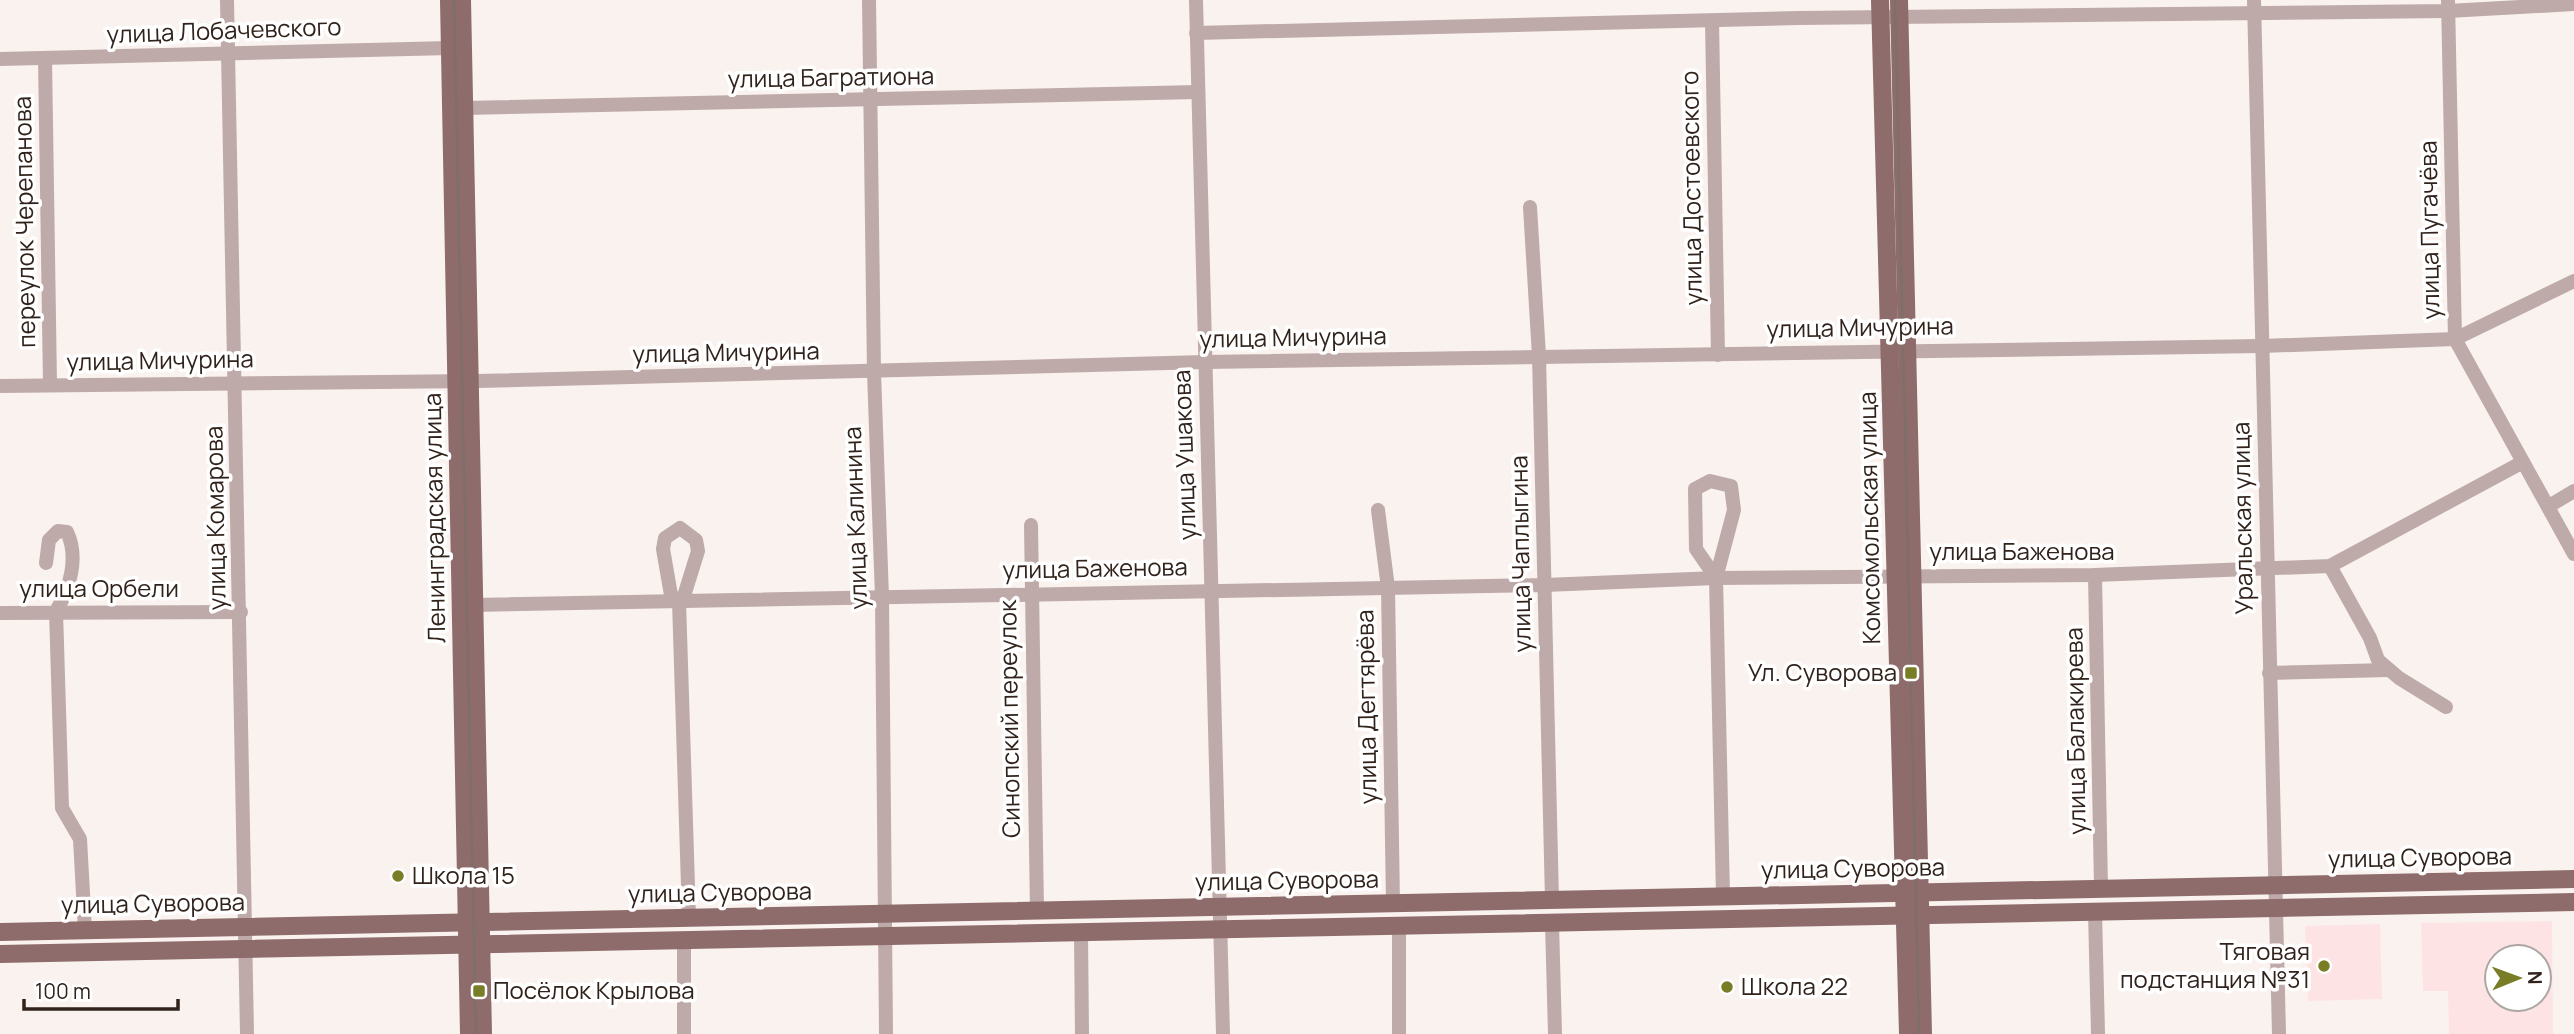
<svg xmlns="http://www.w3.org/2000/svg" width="2574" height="1034" font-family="Manrope,sans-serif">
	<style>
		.industrial { fill: #fee3e5; fill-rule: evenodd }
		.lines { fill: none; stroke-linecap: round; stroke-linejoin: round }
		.minor { stroke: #bdaaa9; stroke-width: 14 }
		.major { stroke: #8d6c6b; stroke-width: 18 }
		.tram { stroke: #7b706a; stroke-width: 2 }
		.poi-dot { fill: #797d26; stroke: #fff; stroke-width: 2.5 }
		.labels { text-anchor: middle; stroke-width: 7; stroke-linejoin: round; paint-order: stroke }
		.street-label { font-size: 24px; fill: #31231c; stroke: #fff }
		.poi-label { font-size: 24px; fill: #31231c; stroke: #fff; text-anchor: start }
	</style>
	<rect width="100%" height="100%" fill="#faf2ef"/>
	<g class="industrial">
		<path d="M 2552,921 L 2553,1034 L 2449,1034 L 2448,991 L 2423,991 L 2421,923 ZM 2539,957 L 2539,999 L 2497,999 L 2497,957 Z"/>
		<polygon points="2380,924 2382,999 2308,1001 2305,926"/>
	</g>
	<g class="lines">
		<g class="minor">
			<polyline points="227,0 247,1034"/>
			<polyline points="869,0 874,372 882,597 886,1034"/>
			<polyline points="1196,0 1223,1034"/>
			<polyline points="2254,0 2279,1034"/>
			<polyline points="2448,0 2455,339 2574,554"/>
			<polyline points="1712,21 1718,355"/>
			<polyline points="1196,33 1799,18 2448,11 2574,4"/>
			<polyline points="45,58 50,385"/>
			<polyline points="0,59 450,48"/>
			<polyline points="464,108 1198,92"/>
			<polyline points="1530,207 1539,356 1552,900"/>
			<polyline points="0,386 477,381 1205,362 2262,346 2455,339 2574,281"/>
			<polyline points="2549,506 2574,491"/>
			<polyline points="1378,510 1388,588 1393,904"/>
			<polyline points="1031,525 1037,911"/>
			<path d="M 46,563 L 49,540 L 58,531 L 67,532 C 79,557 70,589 56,611 L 62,808 L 80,839 L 85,930"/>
			<polyline points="2330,566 2370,638 2378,660 2399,678 2446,707"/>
			<polyline points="2095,575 2101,887"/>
			<polyline points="1716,578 1696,549 1695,489 1710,481 1731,486 1734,510 1716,578 1723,896"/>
			<polyline points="679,601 671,595 663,549 665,538 680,528 696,540 698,551 684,596 679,601 689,918"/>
			<polyline points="474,605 1545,585 1716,578 2095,575 2330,566 2523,462"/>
			<polyline points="0,613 241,612"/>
			<polyline points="2269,673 2389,670"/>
			<polyline points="2095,912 2098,1034"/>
			<polyline points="1552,923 1555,1034"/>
			<polyline points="1399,926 1399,1034"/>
			<polyline points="1081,933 1082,1034"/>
			<polyline points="684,942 684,1034"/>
		</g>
		<g class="major">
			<polyline points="449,0 469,1034"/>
			<polyline points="462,0 483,1034"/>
			<polyline points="1880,0 1908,1034"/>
			<polyline points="1899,0 1923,1034"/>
			<polyline points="0,932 2574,879"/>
			<polyline points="0,954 2574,902"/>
		</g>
		<g class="tram">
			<polyline points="454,0 476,1034"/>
			<polyline points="1895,0 1919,1034"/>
		</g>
	</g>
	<g class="poi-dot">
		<rect x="1904" y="666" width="14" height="14" rx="3.5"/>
		<circle cx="398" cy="876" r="7"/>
		<circle cx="2324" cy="966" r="7"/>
		<circle cx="1727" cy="987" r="7"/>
		<rect x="472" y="984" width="14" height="14" rx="3.5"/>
	</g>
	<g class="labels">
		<g class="street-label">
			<text transform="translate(224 31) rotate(-2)" y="8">улица Лобачевского</text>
			<text transform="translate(831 78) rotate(-1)" y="8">улица Багратиона</text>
			<text transform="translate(1692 188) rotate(-91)" y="8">улица Достоевского</text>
			<text transform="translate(25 222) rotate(-91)" y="8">переулок Черепанова</text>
			<text transform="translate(2430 230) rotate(-91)" y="8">улица Пугачёва</text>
			<text transform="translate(1860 328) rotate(-1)" y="8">улица Мичурина</text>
			<text transform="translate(1293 338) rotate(-1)" y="8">улица Мичурина</text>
			<text transform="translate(726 353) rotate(-1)" y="8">улица Мичурина</text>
			<text transform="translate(160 361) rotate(-1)" y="8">улица Мичурина</text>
			<text transform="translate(1185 455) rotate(-92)" y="8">улица Ушакова</text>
			<text transform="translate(216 518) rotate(-91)" y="8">улица Комарова</text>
			<text transform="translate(435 518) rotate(-91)" y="8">Ленинградская улица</text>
			<text transform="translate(856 518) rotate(-92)" y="8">улица Калинина</text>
			<text transform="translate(1870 518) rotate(-91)" y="8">Комсомольская улица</text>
			<text transform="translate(2243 518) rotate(-91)" y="8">Уральская улица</text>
			<text x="2022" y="560">улица Баженова</text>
			<text transform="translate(1521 554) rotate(-91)" y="8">улица Чаплыгина</text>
			<text transform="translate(1095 569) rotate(-1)" y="8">улица Баженова</text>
			<text x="99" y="597">улица Орбели</text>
			<text transform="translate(1367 707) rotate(-91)" y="8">улица Дегтярёва</text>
			<text transform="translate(1010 719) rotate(-91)" y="8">Синопский переулок</text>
			<text transform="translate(2076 731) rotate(-91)" y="8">улица Балакирева</text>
			<text transform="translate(2420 858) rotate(-1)" y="8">улица Суворова</text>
			<text transform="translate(1853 869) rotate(-1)" y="8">улица Суворова</text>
			<text transform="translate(1287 881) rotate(-1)" y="8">улица Суворова</text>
			<text transform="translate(720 893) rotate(-1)" y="8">улица Суворова</text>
			<text transform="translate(153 904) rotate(-1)" y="8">улица Суворова</text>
		</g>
		<g class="poi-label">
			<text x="1897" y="681" text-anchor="end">Ул. Суворова</text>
			<text x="412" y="884">Школа 15</text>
			<text x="2310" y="960" text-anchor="end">Тяговая<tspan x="2310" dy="28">подстанция №31</tspan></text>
			<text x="1741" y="995">Школа 22</text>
			<text x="493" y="999">Посёлок Крылова</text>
		</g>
	</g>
	<g transform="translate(2518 978) rotate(89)"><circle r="33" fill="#ffffff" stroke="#ada7a4" stroke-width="2"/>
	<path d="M0-5L12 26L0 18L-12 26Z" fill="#797d26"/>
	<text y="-10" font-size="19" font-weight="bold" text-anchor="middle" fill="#31231c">N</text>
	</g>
	<path d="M24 999v10h154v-10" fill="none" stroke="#31231c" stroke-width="3.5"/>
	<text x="35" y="999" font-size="21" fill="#31231c" stroke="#ffffff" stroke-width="5" paint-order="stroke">100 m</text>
</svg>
